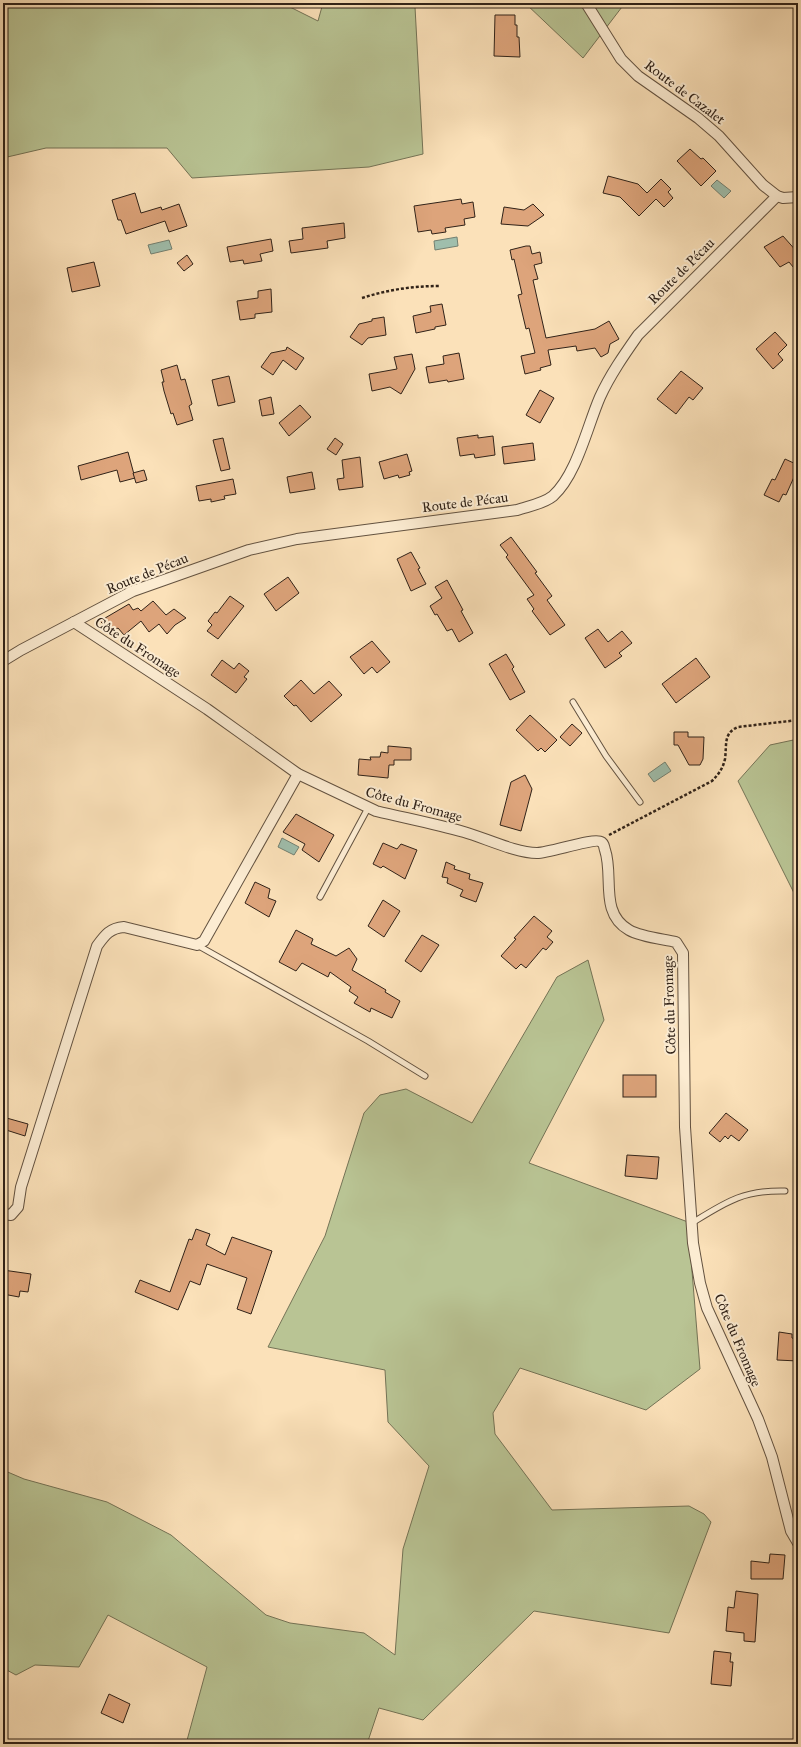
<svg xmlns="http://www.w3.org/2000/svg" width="801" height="1747" font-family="'IM FELL Great Primer',serif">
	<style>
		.green { fill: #b9c494; stroke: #747356 }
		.water { fill: #9fbeac; stroke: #738071 }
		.building { fill: #dda47b; stroke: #302218 }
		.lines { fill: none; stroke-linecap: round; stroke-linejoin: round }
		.service-casing { stroke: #635240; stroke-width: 7 }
		.minor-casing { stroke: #635240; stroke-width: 12 }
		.path { stroke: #302218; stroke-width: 2.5; stroke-dasharray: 3 2; stroke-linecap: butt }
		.service { stroke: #fcecd2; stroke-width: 5 }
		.minor { stroke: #fcecd2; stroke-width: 10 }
		.labels { text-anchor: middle; stroke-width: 4; stroke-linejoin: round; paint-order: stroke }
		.street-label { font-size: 14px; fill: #302218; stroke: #fcecd2 }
	</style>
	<rect width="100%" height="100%" fill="#fbe1b9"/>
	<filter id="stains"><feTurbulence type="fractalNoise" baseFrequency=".005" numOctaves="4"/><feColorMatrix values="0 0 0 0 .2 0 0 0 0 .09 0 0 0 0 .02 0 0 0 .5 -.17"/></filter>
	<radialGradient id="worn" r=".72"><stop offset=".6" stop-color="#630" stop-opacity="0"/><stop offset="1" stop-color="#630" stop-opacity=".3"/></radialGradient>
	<g class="green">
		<polygon points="3,3 282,3 318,21 323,3 416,3 415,7 423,154 369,167 192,178 167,148 46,148 3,158"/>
		<polygon points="525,3 625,3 583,58"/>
		<polygon points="798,739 798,901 738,781 770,745"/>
		<polygon points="588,960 604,1020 529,1163 688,1222 700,1369 646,1410 520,1368 493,1413 495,1434 552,1510 689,1506 704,1514 711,1522 669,1633 534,1611 423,1720 379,1708 367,1744 186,1744 207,1667 108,1615 79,1667 35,1665 16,1675 3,1668 3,1470 24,1479 107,1502 171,1535 266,1615 290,1623 364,1633 395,1655 403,1549 429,1466 388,1422 385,1370 268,1347 325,1236 364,1113 380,1095 406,1089 472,1123 557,977"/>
	</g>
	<g class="water">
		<polygon points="717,180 731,191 724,198 711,186"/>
		<polygon points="457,237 458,246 435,250 434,241"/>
		<polygon points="169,240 172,249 151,254 148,245"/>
		<polygon points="665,762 671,771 654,782 648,774"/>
		<polygon points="282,838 299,847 294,855 278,847"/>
	</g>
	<g class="building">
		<polygon points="495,15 515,15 515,25 517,25 517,37 519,37 520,57 494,56"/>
		<polygon points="690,149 701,159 703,158 716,171 701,186 677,161"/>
		<polygon points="608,176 638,184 647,193 661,179 671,189 668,192 673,198 664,207 656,199 639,216 620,197 603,193"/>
		<polygon points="135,193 141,213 161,207 162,210 179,204 187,226 169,232 165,221 126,234 121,220 118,220 112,200"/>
		<polygon points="461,199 462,204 473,202 475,217 464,219 465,225 445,228 446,232 432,234 431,230 418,232 414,206"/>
		<polygon points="533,204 544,215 528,226 501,224 504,207 524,210"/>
		<polygon points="344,223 345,238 327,241 328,248 291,253 289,241 303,239 302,228"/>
		<polygon points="783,236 798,253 798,273 789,262 780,267 764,247"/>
		<polygon points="271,239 273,251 260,254 262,261 244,264 243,260 230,262 227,247"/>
		<polygon points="526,246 530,246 532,254 540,252 542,263 534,265 538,279 533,280 546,338 595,329 609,321 619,339 610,344 608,353 601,357 595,348 577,351 576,346 548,350 551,365 540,368 541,370 525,374 521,356 535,353 529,328 526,329 518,295 522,294 514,259 512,260 510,250"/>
		<polygon points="187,255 193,264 184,271 177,263"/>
		<polygon points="94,262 100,286 72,292 67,268"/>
		<polygon points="271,289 272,312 255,314 255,318 240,320 237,301 258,298 258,291"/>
		<polygon points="442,304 446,325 435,327 435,329 416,333 413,316 431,312 430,306"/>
		<polygon points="384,317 386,335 368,338 362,345 350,337 359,324 372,321 372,319"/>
		<polygon points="775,332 787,345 778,354 783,360 773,369 756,349"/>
		<polygon points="287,347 304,358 296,370 283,360 273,375 261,367 271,353 286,350"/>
		<polygon points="459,353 464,379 448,382 447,380 429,383 426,367 444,364 443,356"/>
		<polygon points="412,354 415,369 401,394 390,387 372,391 369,374 397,369 394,357"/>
		<polygon points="177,365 181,380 185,379 192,404 189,406 193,420 177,425 173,413 171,414 164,391 162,382 164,382 161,370"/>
		<polygon points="681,371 703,388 693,400 689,397 676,414 657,399"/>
		<polygon points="229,376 235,402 218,406 212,380"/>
		<polygon points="540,390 554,398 540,423 526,415"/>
		<polygon points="271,397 274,414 262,416 259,400"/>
		<polygon points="300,405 311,417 289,436 279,423"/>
		<polygon points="478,435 478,438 493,436 495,455 475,458 474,454 460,456 457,438"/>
		<polygon points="223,438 230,469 221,471 213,440"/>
		<polygon points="335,438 343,444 336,455 327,449"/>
		<polygon points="533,443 535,460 504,464 502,447"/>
		<polygon points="128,452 135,478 120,482 117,470 81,480 78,466"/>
		<polygon points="407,454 412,471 409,472 410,475 399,478 398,475 384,479 379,462"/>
		<polygon points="360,457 363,487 339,490 337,479 344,478 342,460"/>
		<polygon points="785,459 798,465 798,468 786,495 783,494 779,502 764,495 772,479 775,480"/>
		<polygon points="144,470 147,480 136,483 133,473"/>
		<polygon points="312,472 315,489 290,493 287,477"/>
		<polygon points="233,479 236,494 224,496 225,499 211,502 211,499 199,501 196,486"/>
		<polygon points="511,537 537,572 535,573 552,596 547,600 565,625 550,635 532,611 534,609 527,599 534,595 506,557 508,555 500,545"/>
		<polygon points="411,552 420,568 418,569 426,584 411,591 397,559"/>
		<polygon points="288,577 299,593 276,611 264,594"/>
		<polygon points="447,580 463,610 461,611 473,633 459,642 452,629 447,631 437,614 435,615 430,606 442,598 435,587"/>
		<polygon points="230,596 244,606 218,639 207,631 212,625 208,621 215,612 217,613"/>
		<polygon points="153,601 166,615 174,609 186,618 175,625 167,634 159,624 149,632 141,621 124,635 118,628 111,632 100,621 129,604 133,610 138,608 141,611"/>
		<polygon points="598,629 608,642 622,631 632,643 619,653 622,656 605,668 585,638"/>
		<polygon points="372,641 390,662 377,673 372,667 364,674 350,657"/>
		<polygon points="506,654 514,667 512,669 525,692 510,700 489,664"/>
		<polygon points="696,658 710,677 676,703 662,684"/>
		<polygon points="222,660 234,669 239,663 249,671 244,677 247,679 236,693 211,675"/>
		<polygon points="301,680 314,694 329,681 342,695 311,722 296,705 294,706 284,696"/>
		<polygon points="530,715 557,740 545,752 541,748 538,751 516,730"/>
		<polygon points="572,724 582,733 570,746 560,737"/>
		<polygon points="674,732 688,732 688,737 704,737 703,759 700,765 689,765 678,745 674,745"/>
		<polygon points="388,746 411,748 411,760 394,760 394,765 389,765 388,778 358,775 359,759 371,760 370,757 380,757 381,752 388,753"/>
		<polygon points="525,775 532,789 521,831 500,825 511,782"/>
		<polygon points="296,814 334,835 319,862 302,850 305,844 283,832"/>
		<polygon points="383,843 397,849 401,844 417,850 405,879 383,866 381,868 373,864"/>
		<polygon points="446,862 455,866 454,869 470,874 469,879 483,883 476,902 460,896 463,890 447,883 448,878 442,877"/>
		<polygon points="255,882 270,889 268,898 276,901 269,917 245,903"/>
		<polygon points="383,900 400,911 384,937 368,926"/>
		<polygon points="534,916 552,931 547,937 553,942 546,950 543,948 526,968 521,964 516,969 501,956 516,939 514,938"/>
		<polygon points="296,930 313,939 311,944 336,956 349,948 357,959 352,970 386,990 385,992 400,1001 392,1018 371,1008 370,1012 354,1003 358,997 349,991 351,987 330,972 328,977 302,963 296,971 279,962"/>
		<polygon points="422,935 439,945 421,972 405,961"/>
		<rect x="623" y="1075" width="33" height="22"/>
		<polygon points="726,1113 748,1130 739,1141 731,1135 728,1139 725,1136 720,1142 709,1133"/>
		<polygon points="3,1117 28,1124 25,1136 3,1129"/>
		<polygon points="627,1155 659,1157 657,1179 625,1176"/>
		<polygon points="196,1229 210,1234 206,1245 225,1255 232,1237 272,1251 251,1314 237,1309 247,1278 207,1264 200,1285 190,1281 178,1310 135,1292 140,1280 170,1292 189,1239 192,1240"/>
		<polygon points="3,1270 31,1274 28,1292 20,1291 19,1297 3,1294"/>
		<polygon points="779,1332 792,1334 792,1338 798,1340 798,1361 777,1360"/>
		<polygon points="770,1554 785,1555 783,1579 751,1579 751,1561 769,1563"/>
		<polygon points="736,1591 758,1594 755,1642 744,1641 744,1633 726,1631 728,1607 734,1608"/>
		<polygon points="714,1651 731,1653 730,1662 733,1662 731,1686 711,1684"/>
		<polygon points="109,1694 130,1704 123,1723 101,1713"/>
	</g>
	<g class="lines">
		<g class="service-casing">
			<g id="service">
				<polyline points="573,702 606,756 640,802"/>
				<polyline points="320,897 368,808"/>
				<polyline points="197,945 368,1041 425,1076"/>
				<path d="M 692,1223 C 726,1202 743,1190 785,1191"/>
			</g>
		</g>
		<g class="minor-casing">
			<g id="minor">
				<polyline points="586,3 621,59 638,76 698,118 719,136 763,185 777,196 783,198 798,197"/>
				<path d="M 74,622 L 207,709 L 298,774 L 376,811 C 405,818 435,824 464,832 C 485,838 516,853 537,853 C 550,853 595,837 601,842 C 604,843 604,847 605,850 C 614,876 599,913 629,930 C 641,937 663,939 676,942 L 683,953 L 685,1127 L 693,1243 L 700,1283 L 707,1308 L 758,1419 L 772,1457 L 791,1531 L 798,1543"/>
				<path d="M 3,661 L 21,650 L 133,591 L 249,550 L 297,539 L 517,510 C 529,506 543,504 553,496 C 577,474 587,427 600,397 C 610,375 624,355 638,335 L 777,196"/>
				<path d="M 3,1214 L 11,1215 L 18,1207 L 21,1187 L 97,946 C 105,935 110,928 124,927 L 197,945 L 204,941 L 298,774"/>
			</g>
		</g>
		<g class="path">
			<path d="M 362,298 C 387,290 412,286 439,286"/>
			<path d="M 609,835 L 712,781 C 719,774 723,768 725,759 C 727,745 723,733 738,727 L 798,720"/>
		</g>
		<use href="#service" class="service"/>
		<use href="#minor" class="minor"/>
	</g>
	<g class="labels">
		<g class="street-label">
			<text transform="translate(685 92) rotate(37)" y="5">Route de Cazalet</text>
			<text transform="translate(681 271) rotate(-45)" y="5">Route de Pécau</text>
			<text transform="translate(465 502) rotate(-7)" y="5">Route de Pécau</text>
			<text transform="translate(147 573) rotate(-22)" y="5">Route de Pécau</text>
			<text transform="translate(138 647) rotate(33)" y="5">Côte du Fromage</text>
			<text transform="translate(414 804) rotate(15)" y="5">Côte du Fromage</text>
			<text transform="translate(669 1005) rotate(-92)" y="5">Côte du Fromage</text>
			<text transform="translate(738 1340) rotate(67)" y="5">Côte du Fromage</text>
		</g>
	</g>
	<rect width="801" height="1747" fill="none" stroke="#fbe1b9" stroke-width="16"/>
	<rect x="4" y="4" width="793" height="1739" fill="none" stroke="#302218" stroke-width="2"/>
	<rect x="8" y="8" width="785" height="1731" fill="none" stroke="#302218"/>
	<rect width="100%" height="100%" filter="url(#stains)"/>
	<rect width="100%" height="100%" fill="url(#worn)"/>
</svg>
